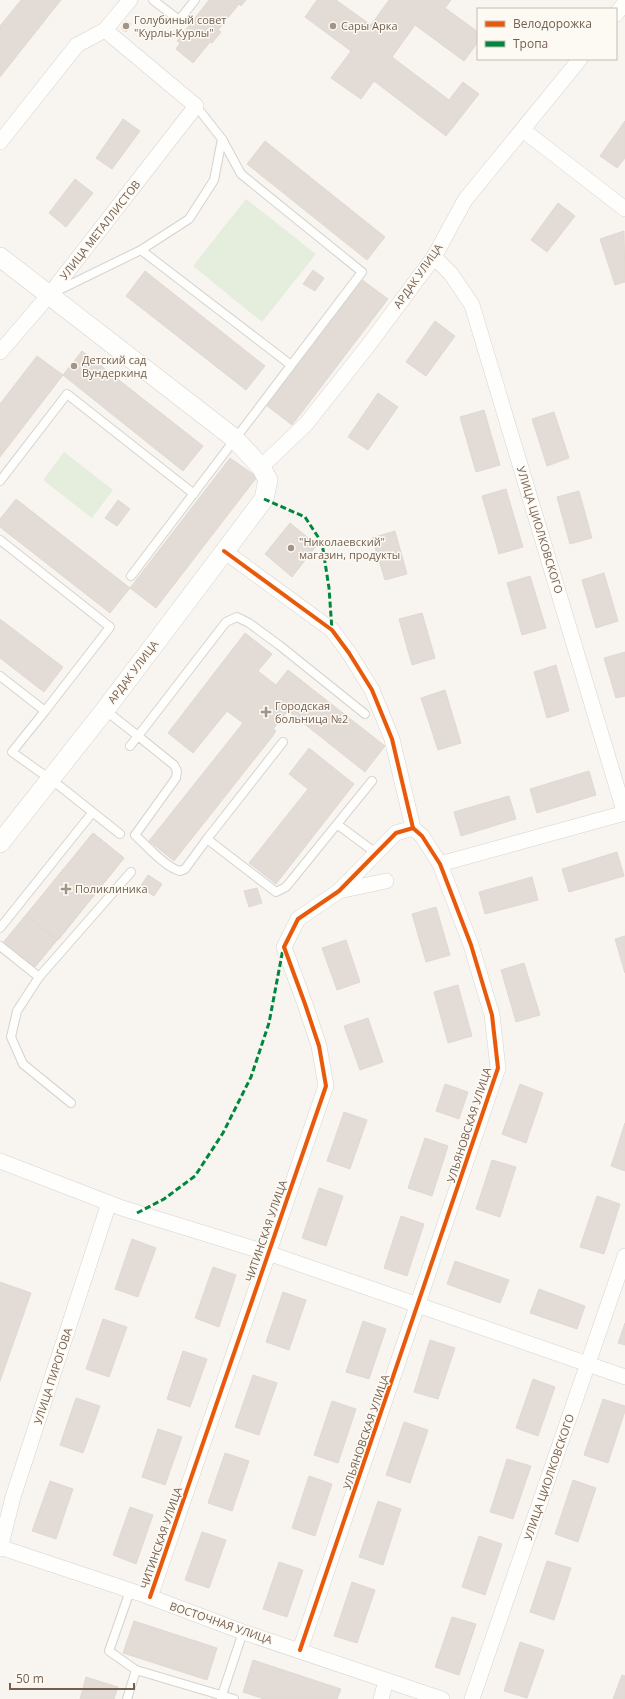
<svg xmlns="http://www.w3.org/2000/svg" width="625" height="1699" font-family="'Open Sans',sans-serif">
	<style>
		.green { fill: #e5eddc }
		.building { fill: #e3dcd6; stroke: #e0d9d2 }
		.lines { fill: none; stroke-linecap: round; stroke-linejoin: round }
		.service-casing { stroke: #d7d2ce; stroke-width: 10 }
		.minor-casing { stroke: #d7d2ce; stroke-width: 16 }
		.tertiary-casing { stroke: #d7d2ce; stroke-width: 20 }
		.service { stroke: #fefefd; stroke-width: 8 }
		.minor { stroke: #fefefd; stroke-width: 15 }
		.tertiary { stroke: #fefefd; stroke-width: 19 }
		.quiet { stroke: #00873e; stroke-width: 3; stroke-dasharray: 6 3; stroke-linecap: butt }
		.cycleway-casing { stroke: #fdfaf3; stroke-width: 6 }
		.cycleway { stroke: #e8590c; stroke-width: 4 }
		.poi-dot { fill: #a29489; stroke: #fdfaf3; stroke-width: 1.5 }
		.labels { text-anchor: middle; stroke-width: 3; stroke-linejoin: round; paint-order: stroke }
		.poi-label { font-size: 11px; fill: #745f51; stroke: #fdfaf3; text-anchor: start }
		.street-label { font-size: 11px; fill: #745f51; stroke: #fdfaf3 }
	</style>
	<rect width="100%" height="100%" fill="#f8f5f0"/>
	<g class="green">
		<polygon points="246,199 316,254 262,322 193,266"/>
		<polygon points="64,452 113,490 92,518 43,480"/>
	</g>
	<g class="building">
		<polygon points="21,0 61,0 0,77 0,26"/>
		<polygon points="209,0 246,0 241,6 239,4 218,30 221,32 212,43 210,42 193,63 176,49 180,43 177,41"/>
		<polygon points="317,0 336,0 371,25 389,0 451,0 445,8 478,32 478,42 464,61 415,25 392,57 449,100 463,82 479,94 446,136 374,81 361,99 331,78 351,51 305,17"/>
		<polygon points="126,21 131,24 126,32 121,28"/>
		<polygon points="123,119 140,131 112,169 96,158"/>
		<polygon points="625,121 625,158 617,168 600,156"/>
		<polygon points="265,141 385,237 367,260 247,164"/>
		<polygon points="75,179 93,193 66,227 49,213"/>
		<polygon points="558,203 575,216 547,252 531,240"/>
		<polygon points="624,231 625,282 615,285 600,239"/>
		<polygon points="313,270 324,278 315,291 303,284"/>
		<polygon points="145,271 265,366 246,390 126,296"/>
		<polygon points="361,279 388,299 292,425 266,405"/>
		<polygon points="435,321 455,336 426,376 406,362"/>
		<polygon points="82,351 203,446 183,471 63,375"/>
		<polygon points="37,356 63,375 0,457 0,404"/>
		<polygon points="378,393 398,407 368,450 348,437"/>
		<polygon points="484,410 500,465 476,472 460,417"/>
		<polygon points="554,412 569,458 547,466 532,419"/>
		<polygon points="230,458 257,477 156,608 130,588"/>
		<polygon points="506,489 523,547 499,554 482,496"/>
		<polygon points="579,491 592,538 570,544 557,497"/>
		<polygon points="16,499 130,588 110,613 0,527 0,519"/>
		<polygon points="118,500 130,509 117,526 105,518"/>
		<polygon points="290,523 317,545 292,577 265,554"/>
		<polygon points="395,531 407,574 385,580 372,538"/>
		<polygon points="604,573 618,621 596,628 582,580"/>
		<polygon points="530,576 546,628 522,635 507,583"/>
		<polygon points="422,613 435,658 412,665 399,619"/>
		<polygon points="0,619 63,667 44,692 0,658"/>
		<polygon points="245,633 272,654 258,671 276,685 288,670 385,746 365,772 288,711 273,729 276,731 272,737 174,861 149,841 243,723 227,711 193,753 168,733"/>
		<polygon points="625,652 625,696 616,698 604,658"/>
		<polygon points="556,665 569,711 547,718 534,672"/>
		<polygon points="445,690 461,743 438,750 421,698"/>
		<polygon points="309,748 354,784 276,884 249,863 308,789 289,774"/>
		<polygon points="589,771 596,795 537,813 530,789"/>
		<polygon points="509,796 516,819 461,836 454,812"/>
		<polygon points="93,833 124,858 58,940 26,915"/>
		<polygon points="93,833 124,858 58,940 26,915"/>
		<polygon points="617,852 624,876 569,892 562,869"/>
		<polygon points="148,875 162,884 154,896 140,887"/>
		<polygon points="532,877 538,900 485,914 479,892"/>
		<polygon points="257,888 262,903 249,907 244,891"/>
		<polygon points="436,907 450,955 426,962 412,914"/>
		<polygon points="26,915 57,940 34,968 3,943"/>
		<polygon points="26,915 57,940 34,968 3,943"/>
		<polygon points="625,936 625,973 615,939"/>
		<polygon points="346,940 360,982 337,990 322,948"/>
		<polygon points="524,963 540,1015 516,1022 501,970"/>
		<polygon points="458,985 472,1036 448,1043 434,992"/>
		<polygon points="368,1018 383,1062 360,1070 344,1026"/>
		<polygon points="445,1084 468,1092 459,1119 436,1111"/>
		<polygon points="520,1084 543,1093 526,1143 502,1134"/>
		<polygon points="344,1112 367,1120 350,1169 327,1161"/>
		<polygon points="625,1123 625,1171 611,1166"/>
		<polygon points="425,1138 448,1146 432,1196 408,1188"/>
		<polygon points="492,1160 516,1167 500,1217 476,1209"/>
		<polygon points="319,1188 343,1196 326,1246 302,1238"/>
		<polygon points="597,1196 620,1204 604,1254 580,1247"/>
		<polygon points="401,1216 424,1224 407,1276 384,1268"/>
		<polygon points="132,1239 156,1248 138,1297 115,1289"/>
		<polygon points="455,1261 509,1280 500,1303 447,1284"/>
		<polygon points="213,1267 236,1275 219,1327 195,1318"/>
		<polygon points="0,1282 31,1293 0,1381"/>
		<polygon points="539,1289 585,1306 577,1329 530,1313"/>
		<polygon points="283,1292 306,1300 289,1350 266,1342"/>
		<polygon points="103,1319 127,1327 109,1377 86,1369"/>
		<polygon points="363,1321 386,1329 369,1379 346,1372"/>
		<polygon points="625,1323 625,1345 618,1343"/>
		<polygon points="430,1340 455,1348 438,1399 414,1392"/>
		<polygon points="183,1351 207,1359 190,1407 167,1399"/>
		<polygon points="253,1375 277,1383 259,1435 235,1427"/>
		<polygon points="533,1379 555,1387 538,1436 516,1428"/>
		<polygon points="76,1398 100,1406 83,1453 60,1445"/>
		<polygon points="603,1399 625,1406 625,1411 608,1463 584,1455"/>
		<polygon points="332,1401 356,1409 338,1463 314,1455"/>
		<polygon points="404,1422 428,1430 410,1483 386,1475"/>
		<polygon points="158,1429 182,1437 165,1485 142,1477"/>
		<polygon points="225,1453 249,1461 232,1511 208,1503"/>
		<polygon points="507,1459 531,1466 513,1519 490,1512"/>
		<polygon points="309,1476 332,1484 315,1536 292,1528"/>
		<polygon points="573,1480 596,1488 578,1542 555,1534"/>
		<polygon points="50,1481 73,1489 56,1539 32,1531"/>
		<polygon points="378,1501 401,1509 383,1565 359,1557"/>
		<polygon points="130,1507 153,1515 136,1564 113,1555"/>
		<polygon points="202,1532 226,1540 209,1588 185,1580"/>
		<polygon points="479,1536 502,1544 485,1595 462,1587"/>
		<polygon points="547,1561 571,1568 554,1620 530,1612"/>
		<polygon points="279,1562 303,1570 287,1617 263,1609"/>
		<polygon points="352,1582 375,1590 357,1643 334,1636"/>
		<polygon points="452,1617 476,1624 459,1675 435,1667"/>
		<polygon points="134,1621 217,1648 207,1680 123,1653"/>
		<polygon points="520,1642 544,1650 527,1698 504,1691"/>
		<polygon points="253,1660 341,1689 337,1699 264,1699 243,1692"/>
		<polygon points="622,1675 625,1676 625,1699 613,1699"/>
		<polygon points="86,1677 118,1687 114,1699 80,1699"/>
	</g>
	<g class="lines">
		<g class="service-casing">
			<g id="service">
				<polyline points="153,0 179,20 195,0"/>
				<polyline points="141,250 189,219 214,180 222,139"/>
				<polyline points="55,292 141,250 291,365"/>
				<polyline points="0,481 67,394 194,494"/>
				<polyline points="0,540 110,627 45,711"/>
				<path d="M 131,576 C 208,474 285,373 362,272 L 241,174 L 222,139 L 196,106"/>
				<polyline points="0,676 45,711 12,752 61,787 120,834"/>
				<polyline points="105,710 138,736 226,622 237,617 249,623 279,645 365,714"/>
				<path d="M 130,746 L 138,736 L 174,765 L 177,771 L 176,778 L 135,835 C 146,845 166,868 180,871 L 185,869 L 207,839 L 276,892 L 286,887 L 372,781"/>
				<polyline points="338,825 376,853"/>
				<polyline points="207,839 283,742"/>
				<polyline points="0,928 92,813"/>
				<polyline points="0,946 39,977 131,872"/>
				<polyline points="39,977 17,1011 11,1037 23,1064 71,1103"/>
				<polyline points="130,1591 109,1651 136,1670"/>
				<polyline points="221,1698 243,1632"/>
				<polyline points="127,1699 136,1670 234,1699"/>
			</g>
		</g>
		<g class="minor-casing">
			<g id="minor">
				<polyline points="616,14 625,3"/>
				<polyline points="523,130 625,209"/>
				<polyline points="0,142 77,45 105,30 130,0"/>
				<polyline points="434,257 451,274 472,305 625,814"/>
				<polyline points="0,352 50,294 196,106 105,30"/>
				<polyline points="261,467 306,424 367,347 434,257 465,200 580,59"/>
				<polyline points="224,551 332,630 349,653 372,690 392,739 413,828 422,836 440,864 471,945 492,1015 498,1068 300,1650"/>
				<polyline points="440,864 625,813"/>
				<polyline points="339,891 386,881"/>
				<polyline points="0,1161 122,1208 268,1253 625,1377"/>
				<polyline points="0,1547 150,1597 243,1632 442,1699"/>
				<polyline points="0,1549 13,1497 109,1203"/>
				<polyline points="150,1597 326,1086 319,1046 305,1004 284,947 298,919 339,891 396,833 413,828"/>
				<polyline points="381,1699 386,1681"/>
				<polyline points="472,1699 625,1256"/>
			</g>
		</g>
		<g class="tertiary-casing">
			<polyline id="tertiary" points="0,257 234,438 261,467 268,480 264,499 105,710 0,843"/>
		</g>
		<use href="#service" class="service"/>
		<use href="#minor" class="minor"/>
		<use href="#tertiary" class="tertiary"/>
		<g class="quiet">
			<polyline points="264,499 305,517 322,543 329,588 332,630"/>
			<polyline points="137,1213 164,1199 195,1176 223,1133 251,1077 269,1023 283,949"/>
		</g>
		<g class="cycleway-casing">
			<g id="cycleway">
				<polyline points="224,551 332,630 349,653 372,690 392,739 413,828 422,836 440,864 471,945 492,1015 498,1068 300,1650"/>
				<polyline points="150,1597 326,1086 319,1046 305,1004 284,947 298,919 339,891 396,833 413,828"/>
			</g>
		</g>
		<use href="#cycleway" class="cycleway"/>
	</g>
	<g class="poi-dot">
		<circle cx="126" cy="26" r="4"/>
		<circle cx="333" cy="26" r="4"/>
		<circle cx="74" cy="366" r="4"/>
		<circle cx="291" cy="548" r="4"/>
		<path d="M264 706h4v4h4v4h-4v4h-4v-4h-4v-4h4z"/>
		<path d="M64 883h4v4h4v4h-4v4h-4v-4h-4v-4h4z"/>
	</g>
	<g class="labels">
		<g class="poi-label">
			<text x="134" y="24">Голубиный совет<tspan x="134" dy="13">"Курлы-Курлы"</tspan></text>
			<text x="341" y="30">Сары Арка</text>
			<text x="82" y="364">Детский сад<tspan x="82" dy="13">Вундеркинд</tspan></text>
			<text x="299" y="546">"Николаевский"<tspan x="299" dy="13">магазин, продукты</tspan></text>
			<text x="275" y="710">Городская<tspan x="275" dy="13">больница №2</tspan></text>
			<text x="75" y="893">Поликлиника</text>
		</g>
		<g class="street-label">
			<text transform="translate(100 230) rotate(-52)" y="4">УЛИЦА МЕТАЛЛИСТОВ</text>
			<text transform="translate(418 276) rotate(-55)" y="4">АРДАК УЛИЦА</text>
			<text transform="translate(540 530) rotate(73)" y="4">УЛИЦА ЦИОЛКОВСКОГО</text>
			<text transform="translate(133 672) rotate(-53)" y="4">АРДАК УЛИЦА</text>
			<text transform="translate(469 1125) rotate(-72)" y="4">УЛЬЯНОВСКАЯ УЛИЦА</text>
			<text transform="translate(266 1231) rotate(-71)" y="4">ЧИТИНСКАЯ УЛИЦА</text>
			<text transform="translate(53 1376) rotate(-72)" y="4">УЛИЦА ПИРОГОВА</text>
			<text transform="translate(366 1432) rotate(-71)" y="4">УЛЬЯНОВСКАЯ УЛИЦА</text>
			<text transform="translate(549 1477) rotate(-71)" y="4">УЛИЦА ЦИОЛКОВСКОГО</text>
			<text transform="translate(161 1538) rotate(-71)" y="4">ЧИТИНСКАЯ УЛИЦА</text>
			<text transform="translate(221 1623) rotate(19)" y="4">ВОСТОЧНАЯ УЛИЦА</text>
		</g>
	</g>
	<rect x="477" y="8" width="140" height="52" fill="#fdfaf3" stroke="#c6bcb2"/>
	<rect x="485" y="21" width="20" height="6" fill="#e8590c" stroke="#c6bcb2"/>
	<text x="513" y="28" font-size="12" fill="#745f51">Велодорожка</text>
	<rect x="485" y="41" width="20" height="6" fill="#00873e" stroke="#c6bcb2"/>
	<text x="513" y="48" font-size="12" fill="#745f51">Тропа</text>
	<path d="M10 1683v6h124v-6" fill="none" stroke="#745f51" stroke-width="2"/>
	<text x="16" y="1683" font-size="12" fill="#745f51" stroke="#fdfaf3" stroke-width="3" paint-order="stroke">50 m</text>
</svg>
